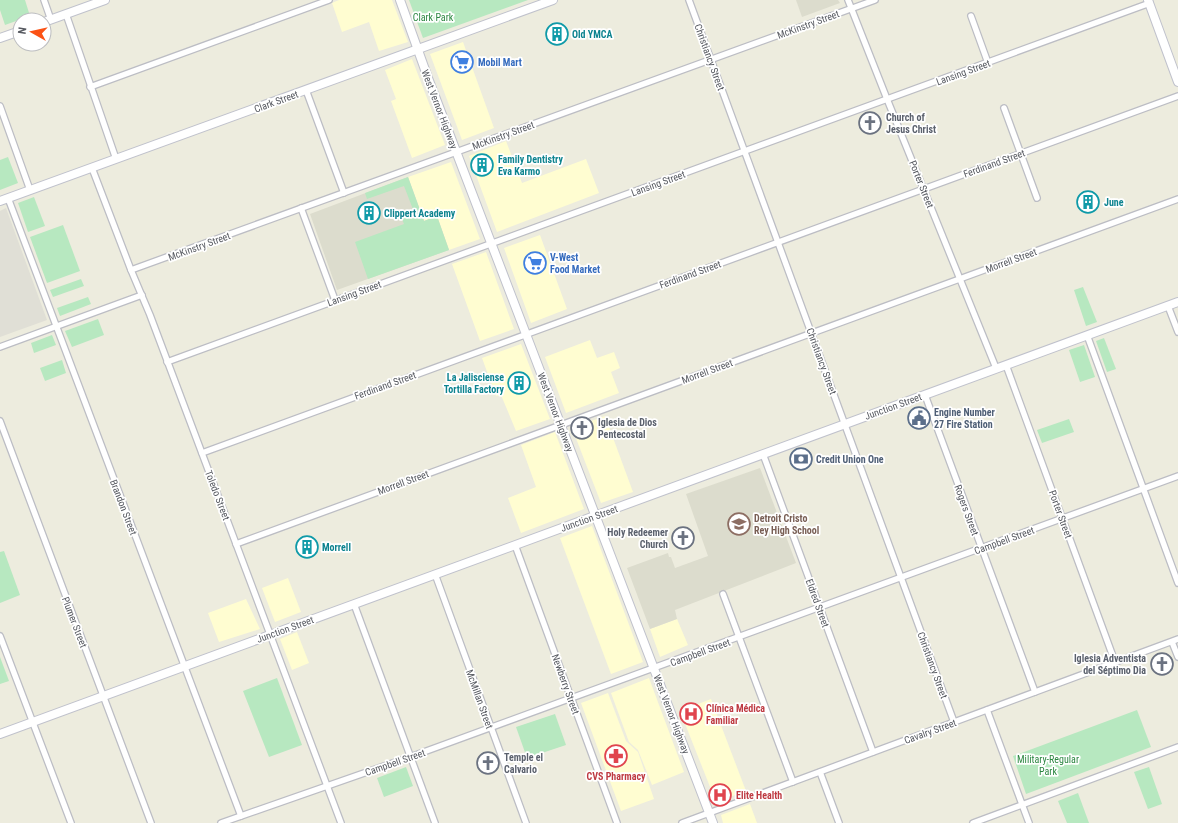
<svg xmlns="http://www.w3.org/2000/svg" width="1178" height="823" font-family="'Roboto Condensed',sans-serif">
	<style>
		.commercial { fill: #fffdd1 }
		.industrial { fill: #e0dfd6 }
		.education { fill: #dcdccd }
		.green { fill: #b7e8c0 }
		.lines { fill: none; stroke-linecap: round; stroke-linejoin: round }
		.street-casing { stroke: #bcbdc4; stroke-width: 8 }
		.secondary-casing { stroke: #c0c2cc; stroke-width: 10 }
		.street { stroke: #fff; stroke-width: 5.5 }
		.secondary { stroke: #fff; stroke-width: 8 }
		.labels { text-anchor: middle; stroke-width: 3.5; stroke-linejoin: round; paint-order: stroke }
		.park-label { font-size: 10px; fill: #2b8640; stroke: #fff }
		.street-label { font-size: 10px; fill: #575a61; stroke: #fff }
		.culture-label { font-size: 10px; font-weight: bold; fill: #0d838f; stroke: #fff; text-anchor: start }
		.shop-label { font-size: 10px; font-weight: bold; fill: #366cbe; stroke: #fff; text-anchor: start }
		.worship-label { font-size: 10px; font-weight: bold; fill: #5b616d; stroke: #fff; text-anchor: start }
		.service-label { font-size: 10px; font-weight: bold; fill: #4e5e75; stroke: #fff; text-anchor: start }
		.education-label { font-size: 10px; font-weight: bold; fill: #785e54; stroke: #fff; text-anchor: start }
		.health-label { font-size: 10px; font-weight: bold; fill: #be3a42; stroke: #fff; text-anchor: start }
	</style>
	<rect width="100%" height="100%" fill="#edecde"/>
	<g class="commercial">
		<polygon points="339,0 392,0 408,42 379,51 369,22 342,32 332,3"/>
		<polygon points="463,42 494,128 462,140 430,54"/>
		<polygon points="412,59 445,145 412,158 391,101 396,99 385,70"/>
		<polygon points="506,141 522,183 586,159 599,193 497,232 469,156"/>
		<polygon points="451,162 480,239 449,250 437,217 424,221 408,177"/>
		<polygon points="540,235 567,309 531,323 504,248"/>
		<polygon points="486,252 514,329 480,341 452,264"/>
		<polygon points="590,340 597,358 614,352 620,368 611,372 619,393 566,413 545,357"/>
		<polygon points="521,344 550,419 516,431 501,395 496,396 482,358"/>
		<polygon points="605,416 633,492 601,503 572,428"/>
		<polygon points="555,432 584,509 521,533 508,498 536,487 521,445"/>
		<polygon points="592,526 643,662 611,674 560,538"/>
		<polygon points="288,578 301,612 275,622 262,588"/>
		<polygon points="246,599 260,629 219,642 208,613"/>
		<polygon points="677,619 688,645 660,657 650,629"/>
		<polygon points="297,632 309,663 292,670 280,639"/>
		<polygon points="649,678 684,772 652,785 638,750 629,742 611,693"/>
		<polygon points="608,693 626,741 638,752 654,799 621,811 581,703"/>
		<polygon points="711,699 746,791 716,802 680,711"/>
		<polygon points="750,804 757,823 723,823 721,815"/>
	</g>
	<polygon class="industrial" points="6,208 47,320 0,337 0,211"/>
	<g class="education">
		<polygon points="796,0 838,0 840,3 802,17"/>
		<polygon points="408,177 424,221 437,216 449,250 337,290 310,214"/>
		<polygon points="760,468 796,563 675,610 677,619 650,629 627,568 668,553 669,557 671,557 675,568 708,556 686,494"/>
	</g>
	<g class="green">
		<polygon points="0,0 25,0 30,16 5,25 0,10"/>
		<polygon points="409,0 528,0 423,38"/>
		<polygon points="8,157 18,183 0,190 0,160"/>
		<polygon points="408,177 424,221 437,216 449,250 368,279 355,242 404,224 401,217 414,212 404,186 367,199 365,193"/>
		<polygon points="34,197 45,226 28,232 18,203"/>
		<polygon points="63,225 80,271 47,283 30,237"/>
		<polygon points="81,279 84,286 53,297 50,290"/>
		<polygon points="1083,287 1097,322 1086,326 1074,290"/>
		<polygon points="88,297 91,304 60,316 57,308"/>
		<polygon points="98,319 104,335 72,347 65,331"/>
		<polygon points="52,335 56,345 34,353 31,343"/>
		<polygon points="1104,338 1116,369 1107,372 1096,341"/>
		<polygon points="1084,345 1095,377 1080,382 1069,350"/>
		<polygon points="62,360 66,373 45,381 40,368"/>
		<polygon points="1069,419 1074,432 1042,443 1037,430"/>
		<polygon points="4,551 20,595 0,603 0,552"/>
		<polygon points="0,657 9,681 0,684"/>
		<polygon points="277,678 302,745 269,757 243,691"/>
		<polygon points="1137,710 1151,747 1026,794 1013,756"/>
		<polygon points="555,714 566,745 527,758 516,727"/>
		<polygon points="406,767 413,786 384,797 377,778"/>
		<polygon points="1149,767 1162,804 1148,809 1134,772"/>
		<polygon points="1078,793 1089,823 1067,823 1058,801"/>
	</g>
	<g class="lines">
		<g class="street-casing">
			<g id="street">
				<polyline points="44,0 51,20"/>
				<polyline points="689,0 954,722"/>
				<polyline points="848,0 887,99 996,368"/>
				<polyline points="66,14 116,159"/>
				<polyline points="971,16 988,63"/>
				<polyline points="90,87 329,0"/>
				<polyline points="306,90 344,193"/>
				<polyline points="0,106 30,190"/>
				<polyline points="1004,108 1037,198"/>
				<polyline points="92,168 131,270 150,315 341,823"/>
				<polyline points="8,198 241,816"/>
				<polyline points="301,208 335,300"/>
				<polyline points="131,270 875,0"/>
				<polyline points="1168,306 1178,332"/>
				<polyline points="1087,335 1178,583"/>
				<polyline points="0,347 142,295"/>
				<polyline points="167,362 1150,3"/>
				<polyline points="1006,365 1115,662"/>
				<polyline points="925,395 1035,692"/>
				<polyline points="0,421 151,823"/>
				<polyline points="202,453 1178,96"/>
				<polyline points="763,454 873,752"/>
				<polyline points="236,544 1178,199"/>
				<polyline points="515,545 617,823"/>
				<polyline points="435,574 526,823"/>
				<polyline points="723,594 793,782"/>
				<polyline points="354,604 435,823"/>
				<polyline points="0,636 71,823"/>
				<polyline points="1172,642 1178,657"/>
				<polyline points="987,710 1029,823"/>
				<polyline points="820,772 839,823"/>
				<polyline points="221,823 410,757 1178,476"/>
				<polyline points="682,823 1178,639"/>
				<polyline points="973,823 1178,747"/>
			</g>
		</g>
		<g class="secondary-casing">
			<g id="secondary">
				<polyline points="400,0 428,78 713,823"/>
				<polyline points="1148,0 1178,82"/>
				<polyline points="44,22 105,0"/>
				<polyline points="0,38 20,31"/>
				<polyline points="0,201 553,0"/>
				<polyline points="0,734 1178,302"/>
			</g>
		</g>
		<use href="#street" class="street"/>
		<use href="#secondary" class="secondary"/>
	</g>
	<defs>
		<g id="building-ring" transform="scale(1.15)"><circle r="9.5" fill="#fff" stroke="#0f9aa8" stroke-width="1.5"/><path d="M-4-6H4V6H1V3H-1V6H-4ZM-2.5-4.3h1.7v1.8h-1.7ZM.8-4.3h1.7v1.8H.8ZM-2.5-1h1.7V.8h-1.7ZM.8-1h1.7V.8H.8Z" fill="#0f9aa8"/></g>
		<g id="supermarket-ring" transform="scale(1.15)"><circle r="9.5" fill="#fff" stroke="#3f7fe0" stroke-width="1.5"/><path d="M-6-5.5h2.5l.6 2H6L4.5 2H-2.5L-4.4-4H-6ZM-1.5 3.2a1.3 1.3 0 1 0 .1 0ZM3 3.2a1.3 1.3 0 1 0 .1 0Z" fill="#3f7fe0"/></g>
		<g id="church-ring" transform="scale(1.15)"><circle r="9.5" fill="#fff" stroke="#6b7280" stroke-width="1.5"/><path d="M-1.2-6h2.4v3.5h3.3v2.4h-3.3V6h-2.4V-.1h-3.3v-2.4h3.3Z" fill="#6b7280"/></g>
		<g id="civic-ring" transform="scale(1.15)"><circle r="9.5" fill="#fff" stroke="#5c6f8a" stroke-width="1.5"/><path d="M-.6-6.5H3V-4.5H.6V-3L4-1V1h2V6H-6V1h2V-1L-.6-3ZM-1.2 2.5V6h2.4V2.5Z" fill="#5c6f8a"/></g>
		<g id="bank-ring" transform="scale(1.15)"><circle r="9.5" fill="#fff" stroke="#5c6f8a" stroke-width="1.5"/><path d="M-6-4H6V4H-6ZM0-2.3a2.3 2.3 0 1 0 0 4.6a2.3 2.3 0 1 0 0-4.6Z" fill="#5c6f8a"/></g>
		<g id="school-ring" transform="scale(1.15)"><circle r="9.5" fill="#fff" stroke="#8d6e63" stroke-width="1.5"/><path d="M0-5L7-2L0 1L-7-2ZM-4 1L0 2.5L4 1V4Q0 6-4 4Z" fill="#8d6e63"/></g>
		<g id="hospital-ring" transform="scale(1.15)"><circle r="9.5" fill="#fff" stroke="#e0444e" stroke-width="1.5"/><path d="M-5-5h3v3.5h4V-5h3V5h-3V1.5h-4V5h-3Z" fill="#e0444e"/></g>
		<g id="pharmacy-ring" transform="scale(1.15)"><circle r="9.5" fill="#fff" stroke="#e0444e" stroke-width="1.5"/><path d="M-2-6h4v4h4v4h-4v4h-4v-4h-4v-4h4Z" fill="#e0444e"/></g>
	</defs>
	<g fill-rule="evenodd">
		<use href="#building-ring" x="557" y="34"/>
		<use href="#supermarket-ring" x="462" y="62"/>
		<use href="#church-ring" x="870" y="123"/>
		<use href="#building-ring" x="482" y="165"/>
		<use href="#building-ring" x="1088" y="202"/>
		<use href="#building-ring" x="369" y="213"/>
		<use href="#supermarket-ring" x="535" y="263"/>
		<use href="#building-ring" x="519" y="383"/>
		<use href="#civic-ring" x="919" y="418"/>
		<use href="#church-ring" x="582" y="428"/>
		<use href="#bank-ring" x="801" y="459"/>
		<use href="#school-ring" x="739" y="524"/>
		<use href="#church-ring" x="683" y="538"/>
		<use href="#building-ring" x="307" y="547"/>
		<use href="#church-ring" x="1162" y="664"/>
		<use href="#hospital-ring" x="691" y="714"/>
		<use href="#pharmacy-ring" x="616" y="756"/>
		<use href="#church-ring" x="488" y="763"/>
		<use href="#hospital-ring" x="720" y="795"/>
	</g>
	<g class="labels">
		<g class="park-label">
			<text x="433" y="21">Clark Park</text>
			<text x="1048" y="763">Military-Regular<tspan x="1048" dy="12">Park</tspan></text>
		</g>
		<g class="street-label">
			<text transform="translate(808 24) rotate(-20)" y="4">McKinstry Street</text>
			<text transform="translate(710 57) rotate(70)" y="4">Christiancy Street</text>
			<text transform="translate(963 72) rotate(-20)" y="4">Lansing Street</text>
			<text transform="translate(276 101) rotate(-20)" y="4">Clark Street</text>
			<text transform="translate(440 109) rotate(69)" y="4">West Vernor Highway</text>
			<text transform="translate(503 135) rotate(-20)" y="4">McKinstry Street</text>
			<text transform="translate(994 163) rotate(-20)" y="4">Ferdinand Street</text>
			<text transform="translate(658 183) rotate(-20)" y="4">Lansing Street</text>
			<text transform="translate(922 184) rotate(68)" y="4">Porter Street</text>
			<text transform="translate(199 246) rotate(-20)" y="4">McKinstry Street</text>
			<text transform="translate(1011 260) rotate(-20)" y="4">Morrell Street</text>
			<text transform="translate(690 274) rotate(-20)" y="4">Ferdinand Street</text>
			<text transform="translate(354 293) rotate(-20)" y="4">Lansing Street</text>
			<text transform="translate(822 361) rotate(70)" y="4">Christiancy Street</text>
			<text transform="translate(707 371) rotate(-20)" y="4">Morrell Street</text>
			<text transform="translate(385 385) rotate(-20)" y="4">Ferdinand Street</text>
			<text transform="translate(893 406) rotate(-20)" y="4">Junction Street</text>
			<text transform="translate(556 412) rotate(69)" y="4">West Vernor Highway</text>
			<text transform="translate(403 482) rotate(-20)" y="4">Morrell Street</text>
			<text transform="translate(218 495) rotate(69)" y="4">Toledo Street</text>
			<text transform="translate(124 507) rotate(69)" y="4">Brandon Street</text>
			<text transform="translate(967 510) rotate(70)" y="4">Rogers Street</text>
			<text transform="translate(1061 514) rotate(70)" y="4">Porter Street</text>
			<text transform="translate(589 518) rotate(-20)" y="4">Junction Street</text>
			<text transform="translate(1004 540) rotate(-20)" y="4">Campbell Street</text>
			<text transform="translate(818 603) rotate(70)" y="4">Eldred Street</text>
			<text transform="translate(75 622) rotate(69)" y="4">Plumer Street</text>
			<text transform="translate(285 629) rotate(-20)" y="4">Junction Street</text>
			<text transform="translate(700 652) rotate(-20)" y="4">Campbell Street</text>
			<text transform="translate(933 665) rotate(70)" y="4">Christiancy Street</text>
			<text transform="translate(566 684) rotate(70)" y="4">Newberry Street</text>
			<text transform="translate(480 699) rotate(70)" y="4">McMillan Street</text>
			<text transform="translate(672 714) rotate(69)" y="4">West Vernor Highway</text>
			<text transform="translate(930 731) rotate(-20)" y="4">Cavalry Street</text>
			<text transform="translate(395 762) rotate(-19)" y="4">Campbell Street</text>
		</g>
		<g class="culture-label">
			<text x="572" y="38">Old YMCA</text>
			<text x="498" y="163">Family Dentistry<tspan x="498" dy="12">Eva Karmo</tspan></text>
			<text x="1104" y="206">June</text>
			<text x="384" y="217">Clippert Academy</text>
			<text x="504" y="381" text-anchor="end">La Jalisciense<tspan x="504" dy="12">Tortilla Factory</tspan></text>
			<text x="322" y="551">Morrell</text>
		</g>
		<g class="shop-label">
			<text x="478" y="66">Mobil Mart</text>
			<text x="550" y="261">V-West<tspan x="550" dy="12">Food Market</tspan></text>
		</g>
		<g class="worship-label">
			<text x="886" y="121">Church of<tspan x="886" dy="12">Jesus Christ</tspan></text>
			<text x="598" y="426">Iglesia de Dios<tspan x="598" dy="12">Pentecostal</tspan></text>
			<text x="668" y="536" text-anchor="end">Holy Redeemer<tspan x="668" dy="12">Church</tspan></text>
			<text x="1146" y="662" text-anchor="end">Iglesia Adventista<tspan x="1146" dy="12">del Séptimo Dia</tspan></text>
			<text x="504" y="761">Temple el<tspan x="504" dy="12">Calvario</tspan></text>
		</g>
		<g class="service-label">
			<text x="934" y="416">Engine Number<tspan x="934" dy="12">27 Fire Station</tspan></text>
			<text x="816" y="463">Credit Union One</text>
		</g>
		<g class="education-label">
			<text x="754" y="522">Detroit Cristo<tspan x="754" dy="12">Rey High School</tspan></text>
		</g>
		<g class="health-label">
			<text x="706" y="712">Clínica Médica<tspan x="706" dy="12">Familiar</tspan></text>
			<text x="616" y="780" text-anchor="middle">CVS Pharmacy</text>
			<text x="736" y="799">Elite Health</text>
		</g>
	</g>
	<g transform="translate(32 32) rotate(278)"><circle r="19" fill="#ffffff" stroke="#bcbdc0"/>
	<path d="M0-3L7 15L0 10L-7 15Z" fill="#fb5215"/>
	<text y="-6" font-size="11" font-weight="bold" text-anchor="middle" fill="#575a61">N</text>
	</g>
</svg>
